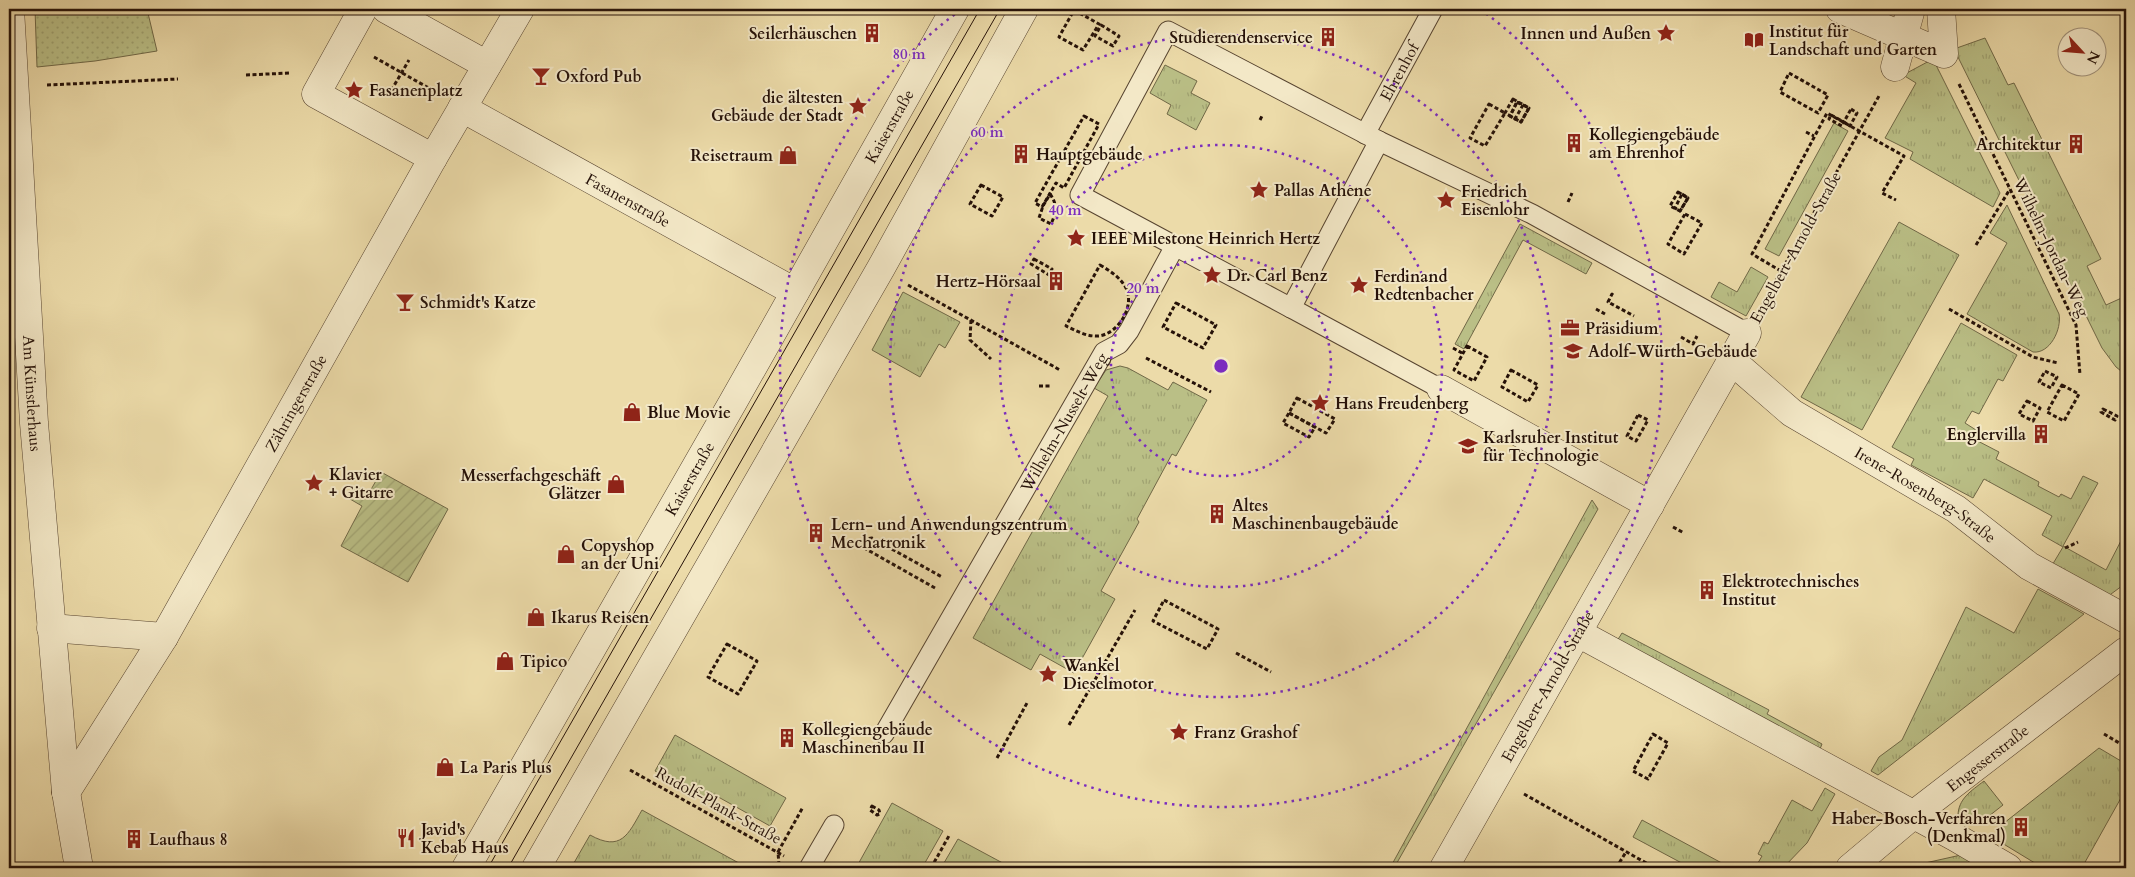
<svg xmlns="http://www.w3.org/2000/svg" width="2135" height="877" font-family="Cardo,serif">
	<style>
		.grass { fill: url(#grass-tufts); stroke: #706847 }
		.park { fill: url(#park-dots); stroke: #706847 }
		.garden { fill: url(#garden-furrows); stroke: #706847 }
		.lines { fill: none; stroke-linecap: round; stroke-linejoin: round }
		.service-casing { stroke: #574430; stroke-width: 21 }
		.pedestrian-casing { stroke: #574430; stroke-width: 29 }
		.minor-casing { stroke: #574430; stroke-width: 29 }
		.path { stroke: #251108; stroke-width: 3; stroke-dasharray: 4 2.5; stroke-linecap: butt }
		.service { stroke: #f3e8c7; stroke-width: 19 }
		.pedestrian { stroke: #f3e8c7; stroke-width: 28 }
		.minor { stroke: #f3e8c7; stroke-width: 28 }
		.tram { stroke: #251108; stroke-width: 1 }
		.ring { fill: none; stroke: #7b2cbf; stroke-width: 2.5; stroke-dasharray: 2.5 5 }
		.labels { text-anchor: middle; stroke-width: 4; stroke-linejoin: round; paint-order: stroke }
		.poi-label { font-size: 16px; font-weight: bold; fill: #251108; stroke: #f3e8c7; text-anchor: start }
		.street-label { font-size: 16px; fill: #251108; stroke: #f3e8c7 }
		.centre { fill: #7b2cbf; stroke: #f3e8c7; stroke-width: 2.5 }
		.ring-label { font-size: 15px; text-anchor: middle; font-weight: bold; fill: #7b2cbf; stroke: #f3e8c7; stroke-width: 4; stroke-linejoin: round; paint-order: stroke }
	</style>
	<defs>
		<pattern id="grass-tufts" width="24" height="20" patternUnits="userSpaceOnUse" patternTransform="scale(1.25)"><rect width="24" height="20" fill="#babf86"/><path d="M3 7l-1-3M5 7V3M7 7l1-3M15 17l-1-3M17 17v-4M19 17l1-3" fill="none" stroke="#a0a372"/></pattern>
		<pattern id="park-dots" width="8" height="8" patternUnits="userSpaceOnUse" patternTransform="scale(1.25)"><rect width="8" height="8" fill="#babf86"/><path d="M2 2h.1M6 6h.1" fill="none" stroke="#a0a372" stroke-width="1.8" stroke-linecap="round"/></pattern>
		<pattern id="garden-furrows" width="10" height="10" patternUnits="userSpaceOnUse" patternTransform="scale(1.25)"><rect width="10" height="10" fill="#babf86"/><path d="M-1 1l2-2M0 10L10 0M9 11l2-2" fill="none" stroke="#a0a372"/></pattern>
	</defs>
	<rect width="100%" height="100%" fill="#ecdba9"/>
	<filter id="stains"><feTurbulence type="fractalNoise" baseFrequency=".004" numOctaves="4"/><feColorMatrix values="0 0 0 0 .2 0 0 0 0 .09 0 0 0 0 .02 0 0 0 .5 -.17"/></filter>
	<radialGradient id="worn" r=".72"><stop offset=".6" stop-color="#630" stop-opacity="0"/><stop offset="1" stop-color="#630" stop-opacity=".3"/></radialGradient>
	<g class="grass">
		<polygon points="1985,38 2008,85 2014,83 2101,259 2087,266 2106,305 2126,296 2126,375 2116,367 2102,348 1954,49"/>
		<polygon points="1933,59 2000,193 1993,207 1910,159 1913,152 1885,138 1916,83 1903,75"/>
		<polygon points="1165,65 1197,81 1191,93 1210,103 1196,130 1167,114 1171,105 1150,93"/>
		<polygon points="1834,123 1848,131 1779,256 1765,249"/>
		<path d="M 2007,205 L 2059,314 C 2062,329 2050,354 2033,352 L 1967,314 L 2007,243 L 1990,233 Z"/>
		<polygon points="1899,222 1959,255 1862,430 1801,397"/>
		<polygon points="1520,224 1592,263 1586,274 1523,240 1464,349 1455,344"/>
		<polygon points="1751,267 1768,277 1746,316 1711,297 1719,282 1737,292"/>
		<polygon points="903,292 960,322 945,348 939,344 920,377 872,350"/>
		<polygon points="1961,323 2017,355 2003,381 1998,379 1979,414 1972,411 1965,423 1976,430 1972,438 1999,452 1996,459 2039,482 2038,486 2059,497 2061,494 2071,499 2083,476 2098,483 2063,546 2106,570 2126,531 2126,583 2107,597 2051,567 2063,547 2042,535 2052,516 1984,479 1973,498 1911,465 1914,459 1892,447"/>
		<polygon points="1120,366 1128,368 1168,390 1173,382 1207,400 1176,456 1172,454 1137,519 1139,522 1101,591 1115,599 1074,673 1040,654 1031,670 973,638 1108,396 1094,388 1106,370"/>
		<polygon points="1592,500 1598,509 1394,868 1390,868"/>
		<polygon points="2038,589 2084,614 1878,775 1871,771 1879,757 1902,740 1966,607 2014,633"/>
		<polygon points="1622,633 1769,710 1767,714 1822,744 1820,749 1617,641"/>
		<polygon points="675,735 786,798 770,826 713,794 709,801 655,771"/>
		<polygon points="2099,748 2126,764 2126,789 2084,864 2090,868 2043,868 1997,840 1999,827"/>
		<path d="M 1984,781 L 2003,805 L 1989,816 L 1958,816 C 1958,799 1971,791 1984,781 Z"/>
		<polygon points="1825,788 1835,794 1807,843 1783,868 1755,868 1762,856 1758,854 1764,842 1768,844 1792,800 1812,811"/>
		<polygon points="892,803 943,831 922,868 856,868"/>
		<path d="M 642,810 L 651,815 L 748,868 L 571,868 L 590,835 C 621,852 628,835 642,810 Z"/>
		<polygon points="1642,820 1731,868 1691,868 1633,837"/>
		<polygon points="958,839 1012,868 941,868"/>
		<polygon points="1961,855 1987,868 1918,868 1925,863"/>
	</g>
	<polygon class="park" points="35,9 53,9 54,12 67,11 67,9 147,9 157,51 95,61 37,67"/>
	<polygon class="garden" points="381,472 448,509 408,582 341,546 362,506 350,499 356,487 369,493"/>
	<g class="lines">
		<g class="service-casing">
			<g id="service">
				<path id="s1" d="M 1365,134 L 1433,9"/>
				<polyline points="1175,246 1080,195 1168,31 1379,141 1532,214 1747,333"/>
				<polyline points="1291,308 1441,389"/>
				<path id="s2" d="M 884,734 L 1104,352 L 1119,344 L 1129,331 L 1175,246 L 1291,308 L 1379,141"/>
				<polyline points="809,868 834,825"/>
			</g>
		</g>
		<g class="pedestrian-casing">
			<g id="pedestrian">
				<polyline points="363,9 316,94 433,158"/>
				<polyline points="386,9 487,65"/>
				<polyline points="1840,9 1944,54 1941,9"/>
				<polyline points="1895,67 1911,9"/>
				<polyline points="1441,389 1650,505"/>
				<polyline points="66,792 79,868"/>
			</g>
		</g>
		<g class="minor-casing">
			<g id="minor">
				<path id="s3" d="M 10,9 L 34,423 L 66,792"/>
				<path id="s4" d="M 462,108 L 795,292"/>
				<path id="s5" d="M 1732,361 L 1792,413 L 1956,509 L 2029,566 L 2126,619"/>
				<polyline points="51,628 164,637"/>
				<polyline points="1578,633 1955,837 2008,868"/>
				<path id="s6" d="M 66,792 L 164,637 L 433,158 L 520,9"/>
				<path id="s7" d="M 466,868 L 733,402 L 955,9"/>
				<polyline points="536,868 881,268 1024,9"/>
				<path id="s8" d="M 1444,868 L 1747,333"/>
				<path id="s9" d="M 1850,868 L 1913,815 L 2126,651"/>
			</g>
		</g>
		<g class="path">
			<polyline points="1700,9 1707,12 1708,9"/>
			<polygon points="1074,10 1099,24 1083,50 1059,37"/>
			<polygon points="1101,25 1119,36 1113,46 1095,36"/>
			<polyline points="374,57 434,91"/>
			<polygon points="1789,73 1828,95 1818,113 1780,92"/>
			<polyline points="246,75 290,73"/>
			<polyline points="1959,84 2076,325 2080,375"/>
			<polyline points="47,85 178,79"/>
			<polyline points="388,96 409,60"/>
			<polygon points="1513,99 1529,108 1521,122 1505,113"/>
			<polygon points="1517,102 1529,108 1521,122 1510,116"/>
			<polygon points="1517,102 1523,105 1515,119 1510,116"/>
			<polygon points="1489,104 1505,113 1485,146 1470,138"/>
			<polygon points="1851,109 1857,113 1850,126 1844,122"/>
			<polygon points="1831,115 1844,122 1842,126 1829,119"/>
			<polygon points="1084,116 1099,124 1064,188 1056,183 1042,207 1035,203"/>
			<polyline points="1260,120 1262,116"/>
			<polyline points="1806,132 1814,136"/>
			<polygon points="981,185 1003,197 992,216 970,204"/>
			<polygon points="1678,192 1688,198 1680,211 1670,206"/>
			<path d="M 1050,194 C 1058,205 1056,213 1051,224 L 1039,218 L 1043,206 Z"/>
			<polygon points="1682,194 1688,198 1680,211 1675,208"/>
			<polyline points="1568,202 1572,193"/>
			<polygon points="1685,214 1702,223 1684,254 1668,244"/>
			<polyline points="1976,245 2010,189"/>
			<polygon points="1034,259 1052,269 1049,275 1031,264"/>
			<path d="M 1100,265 C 1110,271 1120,277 1126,288 C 1135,306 1119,333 1099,336 C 1087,337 1077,331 1066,326 Z"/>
			<polyline points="1781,271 1752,254 1827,113 1904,156 1882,193 1896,200"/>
			<polyline points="908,285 1060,370"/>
			<polyline points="1613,295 1612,294 1608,302 1634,316"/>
			<polygon points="1176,303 1216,325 1203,348 1163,327"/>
			<polyline points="1763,304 1879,96"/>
			<polyline points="1596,309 1605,314"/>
			<polyline points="1949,309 2033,357 2058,363"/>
			<polyline points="971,320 970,340 991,359"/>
			<polyline points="1681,337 1693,344 1697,336"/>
			<polygon points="1467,346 1487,357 1474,381 1454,370"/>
			<polyline points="1453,348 1462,353"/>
			<polyline points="1146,358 1211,392"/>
			<polygon points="1511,370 1538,385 1528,402 1502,387"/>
			<polygon points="2045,371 2057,377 2051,388 2039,382"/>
			<polygon points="2062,385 2079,394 2064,421 2047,412"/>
			<polyline points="1039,386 1052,386"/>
			<polygon points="1297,398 1335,419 1326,433 1289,413"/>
			<polygon points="2027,401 2040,408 2033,421 2019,414"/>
			<polygon points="2103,409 2117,416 2115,420 2101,412"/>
			<polygon points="1289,413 1315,427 1309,437 1283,423"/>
			<polygon points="1638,415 1648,420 1636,441 1627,436"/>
			<polyline points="1673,527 1684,533"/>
			<polyline points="2065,548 2078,542"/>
			<polyline points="935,588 866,549 861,540 872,538 942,577"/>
			<polygon points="1164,600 1218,629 1207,649 1153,621"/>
			<polygon points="727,644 757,661 738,694 708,677"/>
			<polyline points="1236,653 1271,672"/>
			<polyline points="1069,725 1135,610"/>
			<polygon points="1653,734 1668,743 1648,779 1633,771"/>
			<polyline points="2104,734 2126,747"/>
			<polyline points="997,758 1027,703"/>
			<polyline points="630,770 784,856"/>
			<polyline points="1524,794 1655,868"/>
			<polygon points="872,806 879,810 880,814 877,815 870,810"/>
			<polyline points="779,865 778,852 803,807"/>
			<polyline points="931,868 950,834"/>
			<polyline points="1616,868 1626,852"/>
		</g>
		<use href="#service" class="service"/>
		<use href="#pedestrian" class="pedestrian"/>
		<use href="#minor" class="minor"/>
		<g class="tram">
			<polyline points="488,868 980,9"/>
			<polyline points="508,868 1000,9"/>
		</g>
	</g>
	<g class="ring">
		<circle cx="1221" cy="366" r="110"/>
		<circle cx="1221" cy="366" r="221"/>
		<circle cx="1221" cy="366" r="331"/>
		<path d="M1480 9A441 441 0 1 1 962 9"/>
	</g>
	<defs>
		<g id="building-bare" transform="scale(1.5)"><path d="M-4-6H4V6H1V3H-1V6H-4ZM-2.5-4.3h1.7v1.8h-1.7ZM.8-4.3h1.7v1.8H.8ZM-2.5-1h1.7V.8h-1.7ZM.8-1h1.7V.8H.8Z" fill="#8f2418" stroke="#f3e8c7" stroke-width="2.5" paint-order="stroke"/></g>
		<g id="sight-bare" transform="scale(1.5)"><path d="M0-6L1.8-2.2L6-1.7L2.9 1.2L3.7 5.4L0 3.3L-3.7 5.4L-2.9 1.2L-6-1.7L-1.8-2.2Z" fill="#8f2418" stroke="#f3e8c7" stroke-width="2.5" paint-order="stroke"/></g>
		<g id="library-bare" transform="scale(1.5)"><path d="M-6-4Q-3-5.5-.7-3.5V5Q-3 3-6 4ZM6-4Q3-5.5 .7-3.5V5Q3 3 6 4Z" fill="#8f2418" stroke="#f3e8c7" stroke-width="2.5" paint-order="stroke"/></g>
		<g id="bar-bare" transform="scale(1.5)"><path d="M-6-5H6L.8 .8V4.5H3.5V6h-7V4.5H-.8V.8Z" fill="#8f2418" stroke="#f3e8c7" stroke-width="2.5" paint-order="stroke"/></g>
		<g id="shop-bare" transform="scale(1.5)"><path d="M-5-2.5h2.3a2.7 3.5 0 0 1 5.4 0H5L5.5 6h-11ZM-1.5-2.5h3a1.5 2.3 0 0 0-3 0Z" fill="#8f2418" stroke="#f3e8c7" stroke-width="2.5" paint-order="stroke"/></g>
		<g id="office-bare" transform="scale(1.5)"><path d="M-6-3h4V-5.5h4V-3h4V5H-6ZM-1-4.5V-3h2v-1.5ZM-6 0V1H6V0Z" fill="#8f2418" stroke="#f3e8c7" stroke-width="2.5" paint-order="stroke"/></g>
		<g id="university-bare" transform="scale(1.5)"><path d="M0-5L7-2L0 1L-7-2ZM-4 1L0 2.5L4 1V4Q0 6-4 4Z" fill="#8f2418" stroke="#f3e8c7" stroke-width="2.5" paint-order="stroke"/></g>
		<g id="restaurant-bare" transform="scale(1.5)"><path d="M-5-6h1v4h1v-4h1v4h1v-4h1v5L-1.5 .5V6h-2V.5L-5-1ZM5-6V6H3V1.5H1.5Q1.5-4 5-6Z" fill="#8f2418" stroke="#f3e8c7" stroke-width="2.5" paint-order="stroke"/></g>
	</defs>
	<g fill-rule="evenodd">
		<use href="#building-bare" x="872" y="33"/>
		<use href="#sight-bare" x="1666" y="33"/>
		<use href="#building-bare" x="1328" y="37"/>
		<use href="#library-bare" x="1754" y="40"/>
		<use href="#bar-bare" x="541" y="76"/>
		<use href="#sight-bare" x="354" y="90"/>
		<use href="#sight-bare" x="858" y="106"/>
		<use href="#building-bare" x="1574" y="143"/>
		<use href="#building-bare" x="2076" y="144"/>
		<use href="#building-bare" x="1021" y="154"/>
		<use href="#shop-bare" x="788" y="155"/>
		<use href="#sight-bare" x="1259" y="190"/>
		<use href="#sight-bare" x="1446" y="200"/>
		<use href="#sight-bare" x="1076" y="238"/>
		<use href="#sight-bare" x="1212" y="275"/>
		<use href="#building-bare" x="1056" y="281"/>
		<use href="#sight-bare" x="1359" y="285"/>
		<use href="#bar-bare" x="405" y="302"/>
		<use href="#office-bare" x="1570" y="328"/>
		<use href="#university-bare" x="1573" y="351"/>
		<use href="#sight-bare" x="1320" y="403"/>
		<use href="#shop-bare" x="632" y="412"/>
		<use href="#building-bare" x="2041" y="434"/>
		<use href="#university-bare" x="1468" y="446"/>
		<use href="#sight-bare" x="314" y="483"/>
		<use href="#shop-bare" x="616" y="484"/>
		<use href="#building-bare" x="1217" y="514"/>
		<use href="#building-bare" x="816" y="533"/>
		<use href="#shop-bare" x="566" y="554"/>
		<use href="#building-bare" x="1707" y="590"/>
		<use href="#shop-bare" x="536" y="617"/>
		<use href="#shop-bare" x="505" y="661"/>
		<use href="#sight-bare" x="1048" y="674"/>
		<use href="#sight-bare" x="1179" y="732"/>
		<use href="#building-bare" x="787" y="738"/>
		<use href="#shop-bare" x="445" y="767"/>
		<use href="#building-bare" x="2021" y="827"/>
		<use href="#restaurant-bare" x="406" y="838"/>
		<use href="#building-bare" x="134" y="839"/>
	</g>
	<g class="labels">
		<g class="poi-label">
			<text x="1769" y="37">Institut für<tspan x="1769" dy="18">Landschaft und Garten</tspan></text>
			<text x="857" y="39" text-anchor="end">Seilerhäuschen</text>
			<text x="1651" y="39" text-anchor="end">Innen und Außen</text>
			<text x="1313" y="43" text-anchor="end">Studierendenservice</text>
			<text x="556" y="82">Oxford Pub</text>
			<text x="369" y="96">Fasanenplatz</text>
			<text x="843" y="103" text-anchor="end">die ältesten<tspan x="843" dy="18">Gebäude der Stadt</tspan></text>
			<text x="1589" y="140">Kollegiengebäude<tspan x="1589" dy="18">am Ehrenhof</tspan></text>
			<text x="2061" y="150" text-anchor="end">Architektur</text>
			<text x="1036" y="160">Hauptgebäude</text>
			<text x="773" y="161" text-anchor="end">Reisetraum</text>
			<text x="1274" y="196">Pallas Athene</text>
			<text x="1461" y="197">Friedrich<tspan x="1461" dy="18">Eisenlohr</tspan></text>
			<text x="1091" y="244">IEEE Milestone Heinrich Hertz</text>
			<text x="1227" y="281">Dr. Carl Benz</text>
			<text x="1374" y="282">Ferdinand<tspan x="1374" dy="18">Redtenbacher</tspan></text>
			<text x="1041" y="287" text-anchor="end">Hertz-Hörsaal</text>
			<text x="420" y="308">Schmidt's Katze</text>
			<text x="1585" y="334">Präsidium</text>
			<text x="1588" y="357">Adolf-Würth-Gebäude</text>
			<text x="1335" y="409">Hans Freudenberg</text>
			<text x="647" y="418">Blue Movie</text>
			<text x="2026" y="440" text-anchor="end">Englervilla</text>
			<text x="1483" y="443">Karlsruher Institut<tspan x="1483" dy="18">für Technologie</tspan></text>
			<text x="329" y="480">Klavier<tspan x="329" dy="18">+ Gitarre</tspan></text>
			<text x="601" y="481" text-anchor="end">Messerfachgeschäft<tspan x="601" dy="18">Glätzer</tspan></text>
			<text x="1232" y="511">Altes<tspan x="1232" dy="18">Maschinenbaugebäude</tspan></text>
			<text x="831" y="530">Lern- und Anwendungszentrum<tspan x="831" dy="18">Mechatronik</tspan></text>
			<text x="581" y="551">Copyshop<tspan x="581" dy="18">an der Uni</tspan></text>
			<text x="1722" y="587">Elektrotechnisches<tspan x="1722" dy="18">Institut</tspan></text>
			<text x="551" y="623">Ikarus Reisen</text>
			<text x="520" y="667">Tipico</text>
			<text x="1063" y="671">Wankel<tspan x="1063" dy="18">Dieselmotor</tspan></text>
			<text x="802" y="735">Kollegiengebäude<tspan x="802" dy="18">Maschinenbau II</tspan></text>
			<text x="1194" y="738">Franz Grashof</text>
			<text x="460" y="773">La Paris Plus</text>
			<text x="2006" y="824" text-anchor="end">Haber-Bosch-Verfahren<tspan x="2006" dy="18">(Denkmal)</tspan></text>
			<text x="421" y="835">Javid's<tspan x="421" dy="18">Kebab Haus</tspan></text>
			<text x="149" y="845">Laufhaus 8</text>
		</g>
		<g class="street-label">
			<text dy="6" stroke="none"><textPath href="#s1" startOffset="71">Ehrenhof</textPath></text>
			<text dy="6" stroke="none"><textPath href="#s7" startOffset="854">Kaiserstraße</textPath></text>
			<text dy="6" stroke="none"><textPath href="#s4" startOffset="190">Fasanenstraße</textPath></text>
			<text transform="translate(1795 247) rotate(-61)" y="6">Engelbert-Arnold-Straße</text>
			<text transform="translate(2052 247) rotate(64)" y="6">Wilhelm-Jordan-Weg</text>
			<text dy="6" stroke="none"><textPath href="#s3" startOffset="385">Am Künstlerhaus</textPath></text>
			<text dy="6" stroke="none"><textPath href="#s6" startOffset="452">Zähringerstraße</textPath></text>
			<text dy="6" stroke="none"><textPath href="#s2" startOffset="360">Wilhelm-Nusselt-Weg</textPath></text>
			<text dy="6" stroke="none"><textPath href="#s7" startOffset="449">Kaiserstraße</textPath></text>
			<text dy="6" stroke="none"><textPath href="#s5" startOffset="236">Irene-Rosenberg-Straße</textPath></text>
			<text dy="6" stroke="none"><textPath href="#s8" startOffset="209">Engelbert-Arnold-Straße</textPath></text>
			<text dy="6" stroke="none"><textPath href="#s9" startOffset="176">Engesserstraße</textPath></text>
			<text transform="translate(719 805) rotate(29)" y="6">Rudolf-Plank-Straße</text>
		</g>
	</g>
	<circle cx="1221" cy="366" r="8" class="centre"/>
	<g class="ring-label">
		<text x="909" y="59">80 m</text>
		<text x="987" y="137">60 m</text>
		<text x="1065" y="215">40 m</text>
		<text x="1143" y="293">20 m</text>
	</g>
	<rect width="2135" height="877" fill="none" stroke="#ecdba9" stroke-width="30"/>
	<rect x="10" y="10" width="2115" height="857" fill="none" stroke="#251108" stroke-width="2.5"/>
	<rect x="15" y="15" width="2105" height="847" fill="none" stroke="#251108"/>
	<g transform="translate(2082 52) rotate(116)"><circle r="24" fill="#f3e8c7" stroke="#a1927b"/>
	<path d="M0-4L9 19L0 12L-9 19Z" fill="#8f2418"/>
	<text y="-8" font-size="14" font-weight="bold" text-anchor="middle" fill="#251108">N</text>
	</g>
	<rect width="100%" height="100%" filter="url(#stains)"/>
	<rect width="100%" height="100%" fill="url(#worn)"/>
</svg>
